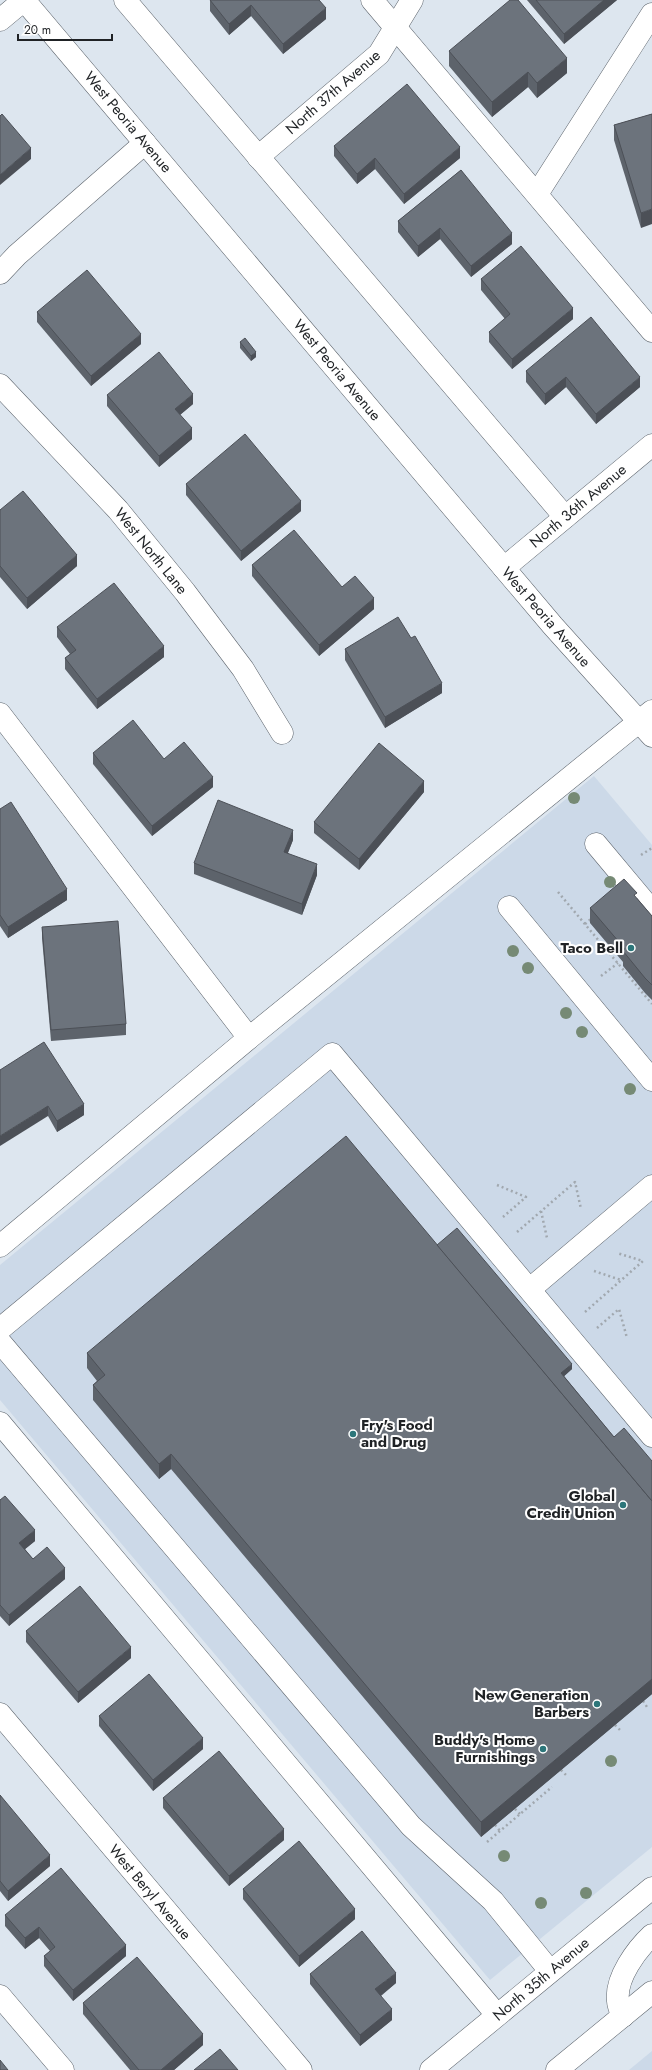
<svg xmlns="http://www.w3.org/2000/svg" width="652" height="2070" font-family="Jost,sans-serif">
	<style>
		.built { fill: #ccd9e8 }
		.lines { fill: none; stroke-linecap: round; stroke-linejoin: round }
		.minor-casing { stroke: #5d646c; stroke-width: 23 }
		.major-casing { stroke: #5d646c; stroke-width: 23 }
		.path { stroke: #a1a8af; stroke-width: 2.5; stroke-dasharray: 2 3; stroke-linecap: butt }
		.minor { stroke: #fff; stroke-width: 22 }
		.major { stroke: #fff; stroke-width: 22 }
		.tree { fill: #768a75 }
		.wall { fill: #5d636b }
		.shaded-wall { fill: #4c5057 }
		.building { fill: #6c737c; stroke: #4c5057 }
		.poi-dot { fill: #2c767a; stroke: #fff; stroke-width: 1.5 }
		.labels { text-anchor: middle; stroke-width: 4; stroke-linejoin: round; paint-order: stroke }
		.street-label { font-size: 15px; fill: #1f2225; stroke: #fff }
		.poi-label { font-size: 15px; font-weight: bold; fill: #1f2225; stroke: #fff; text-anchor: end }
	</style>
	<rect width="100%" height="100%" fill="#dde6ef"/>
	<g class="built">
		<polygon points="594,776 652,845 652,1847 490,1980 0,1400 0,1265"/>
		<polygon points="652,2051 652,2070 629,2070"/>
	</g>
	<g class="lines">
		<g class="minor-casing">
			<g id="minor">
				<polyline points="125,0 565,517"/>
				<polyline points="372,0 652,331"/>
				<polyline points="0,20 24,0"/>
				<polyline points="258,157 379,54 412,0"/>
				<polyline points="537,194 652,14"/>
				<polyline points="0,273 17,255 145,143"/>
				<polyline points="0,385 118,510 185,592 243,669 282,733"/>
				<polyline points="504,568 652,445"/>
				<polyline points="0,714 249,1038"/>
				<polyline points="596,844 652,911"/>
				<polyline points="509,907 652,1080"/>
				<polyline points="0,1246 249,1038 652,711"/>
				<polyline points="530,1289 652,1186"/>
				<polyline points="0,1329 332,1054 652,1436"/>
				<polyline points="0,1342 411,1826 493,1901 550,1971"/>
				<polyline points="0,1423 497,2015"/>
				<polyline points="0,1714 301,2070"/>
				<polyline points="0,1996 63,2070"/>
			</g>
		</g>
		<g class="major-casing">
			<g id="major">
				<polyline points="24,0 553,626 652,736"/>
				<path d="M 623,2016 C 621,2012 618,2006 618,2001 C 615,1978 637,1949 652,1935"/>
				<polyline points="431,2070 652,1888"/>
				<polyline points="557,2070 652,1992"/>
			</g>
		</g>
		<g class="path">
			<polyline points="641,855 652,848"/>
			<polyline points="558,892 652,1004"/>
			<polyline points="585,924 592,918"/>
			<polyline points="601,976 618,963"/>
			<polyline points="497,1185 526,1197 503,1217"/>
			<polyline points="541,1211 547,1238"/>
			<polyline points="517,1232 575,1182 581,1209"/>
			<polyline points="594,1271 621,1280"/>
			<polyline points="585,1312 643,1261 617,1253"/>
			<polyline points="597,1328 619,1309 627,1338"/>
			<polyline points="643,1701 647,1707"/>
			<polyline points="615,1725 620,1730"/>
			<polyline points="561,1770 566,1775"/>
			<polyline points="515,1809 520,1814"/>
			<polyline points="495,1825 500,1831"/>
			<polyline points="487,1842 552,1787"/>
		</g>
		<use href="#minor" class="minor"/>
		<use href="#major" class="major"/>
	</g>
	<g class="tree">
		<circle cx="574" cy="798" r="6"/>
		<circle cx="610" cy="882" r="6"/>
		<circle cx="513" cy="951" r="6"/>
		<circle cx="528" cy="968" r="6"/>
		<circle cx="566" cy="1013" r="6"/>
		<circle cx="582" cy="1032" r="6"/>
		<circle cx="630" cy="1089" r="6"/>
		<circle cx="611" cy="1761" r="6"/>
		<circle cx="504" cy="1856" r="6"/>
		<circle cx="586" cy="1893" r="6"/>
		<circle cx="541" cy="1903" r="6"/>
	</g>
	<g class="wall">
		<polygon points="210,0 319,0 326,19 283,54 251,16 229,35 210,11"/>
		<polygon points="527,0 617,0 564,44"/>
		<polygon points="449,51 567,73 537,98 528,87 492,117 449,66"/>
		<polygon points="652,114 641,228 614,140 614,125"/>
		<polygon points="334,146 460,158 404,204 375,169 357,184 334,156"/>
		<polygon points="461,170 512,244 471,277 440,239 418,257 398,232 398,221"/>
		<polygon points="481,279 573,319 512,369 489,342 489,332 505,319 481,290"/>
		<polygon points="37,312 141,344 91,386 37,322"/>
		<polygon points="240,342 256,357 251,361 240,348"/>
		<polygon points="526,371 640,387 596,424 566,387 545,405 526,382"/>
		<polygon points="107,395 193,404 180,415 192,439 159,467 107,406"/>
		<polygon points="186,484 301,511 241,561 186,495"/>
		<polygon points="0,510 77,566 27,609 0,577"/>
		<polygon points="252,565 342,587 374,609 319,656 252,576"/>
		<polygon points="57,627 164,657 97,709 65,669 65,658 70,654 57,637"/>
		<polygon points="345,649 442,693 385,728 345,660"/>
		<polygon points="93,753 164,759 213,787 152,836 93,764"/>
		<polygon points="424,792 359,870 314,833 314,822"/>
		<polygon points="0,809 67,900 8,938 0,926"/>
		<polygon points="293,840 288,853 317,875 302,915 194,874 194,863"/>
		<polygon points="637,898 652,916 652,1000 645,993 623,966 623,962 590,923 590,908"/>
		<polygon points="42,927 126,1024 126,1035 51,1041 42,938"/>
		<polygon points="0,1070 84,1115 57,1132 48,1116"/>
		<polygon points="437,1245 572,1369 564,1376 614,1437 652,1461 652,1694 481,1837 171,1469 159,1479 93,1400 93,1385 97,1381 87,1368 87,1353"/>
		<polygon points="0,1500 35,1541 25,1549 33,1559 65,1579 9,1626 0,1616"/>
		<polygon points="26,1631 131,1658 78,1703 26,1642"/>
		<polygon points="99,1716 203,1749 153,1791 99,1726"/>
		<polygon points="0,1795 50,1866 8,1901 0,1891"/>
		<polygon points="163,1798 284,1840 229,1886 163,1808"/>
		<polygon points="243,1889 355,1919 299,1967 243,1899"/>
		<polygon points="5,1915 126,1956 73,2001 44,1966 44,1956 50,1951 39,1938 25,1949 5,1926"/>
		<polygon points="310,1974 396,1983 381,1996 392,2020 360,2046 310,1984"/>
		<polygon points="83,2003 203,2045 174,2070 130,2070 83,2014"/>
	</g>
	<g class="shaded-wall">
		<polygon points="604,0 617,0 564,44 564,34"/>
		<polygon points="251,5 251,16 229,35 229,24"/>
		<polygon points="326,8 326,19 283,54 283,44"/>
		<polygon points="567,58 567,73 537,98 537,83"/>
		<polygon points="528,72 528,87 492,117 492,102"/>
		<polygon points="460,147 460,158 404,204 404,194"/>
		<polygon points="31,148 31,159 0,185 0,175"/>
		<polygon points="375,158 375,169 357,184 357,174"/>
		<polygon points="652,209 652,224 641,228 641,213"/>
		<polygon points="440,228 440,239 418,257 418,246"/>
		<polygon points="512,233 512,244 471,277 471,266"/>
		<polygon points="573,308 573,319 512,369 512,359"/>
		<polygon points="141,334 141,344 91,386 91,376"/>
		<polygon points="256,352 256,357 251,361 251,356"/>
		<polygon points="566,377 566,387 545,405 545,394"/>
		<polygon points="640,377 640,387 596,424 596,414"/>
		<polygon points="193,394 193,404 175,419 175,409"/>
		<polygon points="192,428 192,439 159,467 159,456"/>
		<polygon points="301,501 301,511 241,561 241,551"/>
		<polygon points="77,555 77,566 27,609 27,598"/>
		<polygon points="374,598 374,609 319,656 319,645"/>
		<polygon points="164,646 164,657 97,709 97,699"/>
		<polygon points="442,683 442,693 385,728 385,717"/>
		<polygon points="213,777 213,787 152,836 152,826"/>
		<polygon points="424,781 424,792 359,870 359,859"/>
		<polygon points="293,830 293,840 284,862 284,852"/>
		<polygon points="317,864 317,875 302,915 302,904"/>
		<polygon points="67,889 67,900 8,938 8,927"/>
		<polygon points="84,1104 84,1115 57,1132 57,1121"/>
		<polygon points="48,1106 48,1116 0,1146 0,1136"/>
		<polygon points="572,1364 572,1369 561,1379 561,1373"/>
		<polygon points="171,1454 171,1469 159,1479 159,1464"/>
		<polygon points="35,1530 35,1541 19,1554 19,1543"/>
		<polygon points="65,1568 65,1579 9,1626 9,1615"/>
		<polygon points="131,1647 131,1658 78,1703 78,1692"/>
		<polygon points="652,1679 652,1694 481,1837 481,1822"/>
		<polygon points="203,1738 203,1749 153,1791 153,1780"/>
		<polygon points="284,1829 284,1840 229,1886 229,1876"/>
		<polygon points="50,1855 50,1866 8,1901 8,1891"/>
		<polygon points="355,1909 355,1919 299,1967 299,1956"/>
		<polygon points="39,1927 39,1938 25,1949 25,1938"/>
		<polygon points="126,1945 126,1956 73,2001 73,1990"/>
		<polygon points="396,1973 396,1983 375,2000 375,1989"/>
		<polygon points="392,2009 392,2020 360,2046 360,2035"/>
		<polygon points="203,2034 203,2045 174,2070 161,2070"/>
	</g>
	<g class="building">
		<polygon points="210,0 319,0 326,8 283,44 251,5 229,24"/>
		<polygon points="510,0 518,0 567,58 537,83 528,72 492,102 449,51"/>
		<polygon points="536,0 604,0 564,34"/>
		<polygon points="407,84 460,147 404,194 375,158 357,174 334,146"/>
		<polygon points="2,114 31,148 0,175 0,116"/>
		<polygon points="652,114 652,209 641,213 614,125"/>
		<polygon points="461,170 512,233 471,266 440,228 418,246 398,221"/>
		<polygon points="521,246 573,308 512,359 489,332 510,314 481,279"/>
		<polygon points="87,270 141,334 91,376 37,312"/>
		<polygon points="591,317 640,377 596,414 566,377 545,394 526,371"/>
		<polygon points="245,338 256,352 251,356 240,342"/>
		<polygon points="159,352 193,394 175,409 192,428 159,456 107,395"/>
		<polygon points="245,434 301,501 241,551 186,484"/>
		<polygon points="23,491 77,555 27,598 0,566 0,510"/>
		<polygon points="294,530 342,587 355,576 374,598 319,645 252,565"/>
		<polygon points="114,583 164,646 97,699 65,658 76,650 57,627"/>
		<polygon points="398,617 411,638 415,636 442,683 385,717 345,649"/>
		<polygon points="133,720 164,759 184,742 213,777 152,826 93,753"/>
		<polygon points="379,743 424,781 359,859 314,822"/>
		<polygon points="218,800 293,830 284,852 317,864 302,904 194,863"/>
		<polygon points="11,802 67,889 8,927 0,915 0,809"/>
		<polygon points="624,879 637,893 634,895 652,916 652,985 645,978 623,951 625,949 590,908"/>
		<polygon points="118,921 126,1024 51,1030 42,927"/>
		<polygon points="44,1042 84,1104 57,1121 48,1106 0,1136 0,1070"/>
		<polygon points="346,1136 652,1501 652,1679 481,1822 171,1454 159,1464 93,1385 105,1375 87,1353"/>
		<polygon points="457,1228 572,1364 561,1373 614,1437 624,1428 652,1461 652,1501 437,1245"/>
		<polygon points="5,1496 35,1530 19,1543 33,1559 47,1547 65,1568 9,1615 0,1605 0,1500"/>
		<polygon points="80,1586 131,1647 78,1692 26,1631"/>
		<polygon points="149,1674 203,1738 153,1780 99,1716"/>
		<polygon points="219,1751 284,1829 229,1876 163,1798"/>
		<polygon points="0,1795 50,1855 8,1891 0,1881"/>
		<polygon points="299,1841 355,1909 299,1956 243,1889"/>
		<polygon points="61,1868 126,1945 73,1990 44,1956 55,1947 39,1927 25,1938 5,1915"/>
		<polygon points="362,1931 396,1973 375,1989 392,2009 360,2035 310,1974"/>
		<polygon points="137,1957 203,2034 161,2070 139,2070 83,2003"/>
		<polygon points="220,2049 238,2070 194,2070"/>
		<polygon points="0,2060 8,2070 0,2070"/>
	</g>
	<g class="poi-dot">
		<circle cx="631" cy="948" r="4"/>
		<circle cx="353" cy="1434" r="4"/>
		<circle cx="623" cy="1505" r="4"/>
		<circle cx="597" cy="1704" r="4"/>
		<circle cx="543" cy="1749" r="4"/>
	</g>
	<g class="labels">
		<g class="street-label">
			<text transform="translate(333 92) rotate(-41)" y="5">North 37th Avenue</text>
			<text transform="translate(128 122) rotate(50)" y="5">West Peoria Avenue</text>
			<text transform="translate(337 370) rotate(50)" y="5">West Peoria Avenue</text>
			<text transform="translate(578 506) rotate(-40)" y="5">North 36th Avenue</text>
			<text transform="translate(151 551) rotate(51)" y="5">West North Lane</text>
			<text transform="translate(546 617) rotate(49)" y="5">West Peoria Avenue</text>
			<text transform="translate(150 1892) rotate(50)" y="5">West Beryl Avenue</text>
			<text transform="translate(541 1979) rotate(-40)" y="5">North 35th Avenue</text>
		</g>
		<g class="poi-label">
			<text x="623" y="953">Taco Bell</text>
			<text x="361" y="1430" text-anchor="start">Fry's Food<tspan x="361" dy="17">and Drug</tspan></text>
			<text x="615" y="1501">Global<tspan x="615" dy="17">Credit Union</tspan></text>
			<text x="589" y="1700">New Generation<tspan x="589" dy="17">Barbers</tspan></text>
			<text x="535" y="1745">Buddy's Home<tspan x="535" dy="17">Furnishings</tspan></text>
		</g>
	</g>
	<path d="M18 34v6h94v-6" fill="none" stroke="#1f2225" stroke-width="2"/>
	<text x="24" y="34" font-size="12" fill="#1f2225" stroke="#ffffff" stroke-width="3" paint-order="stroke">20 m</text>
</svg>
